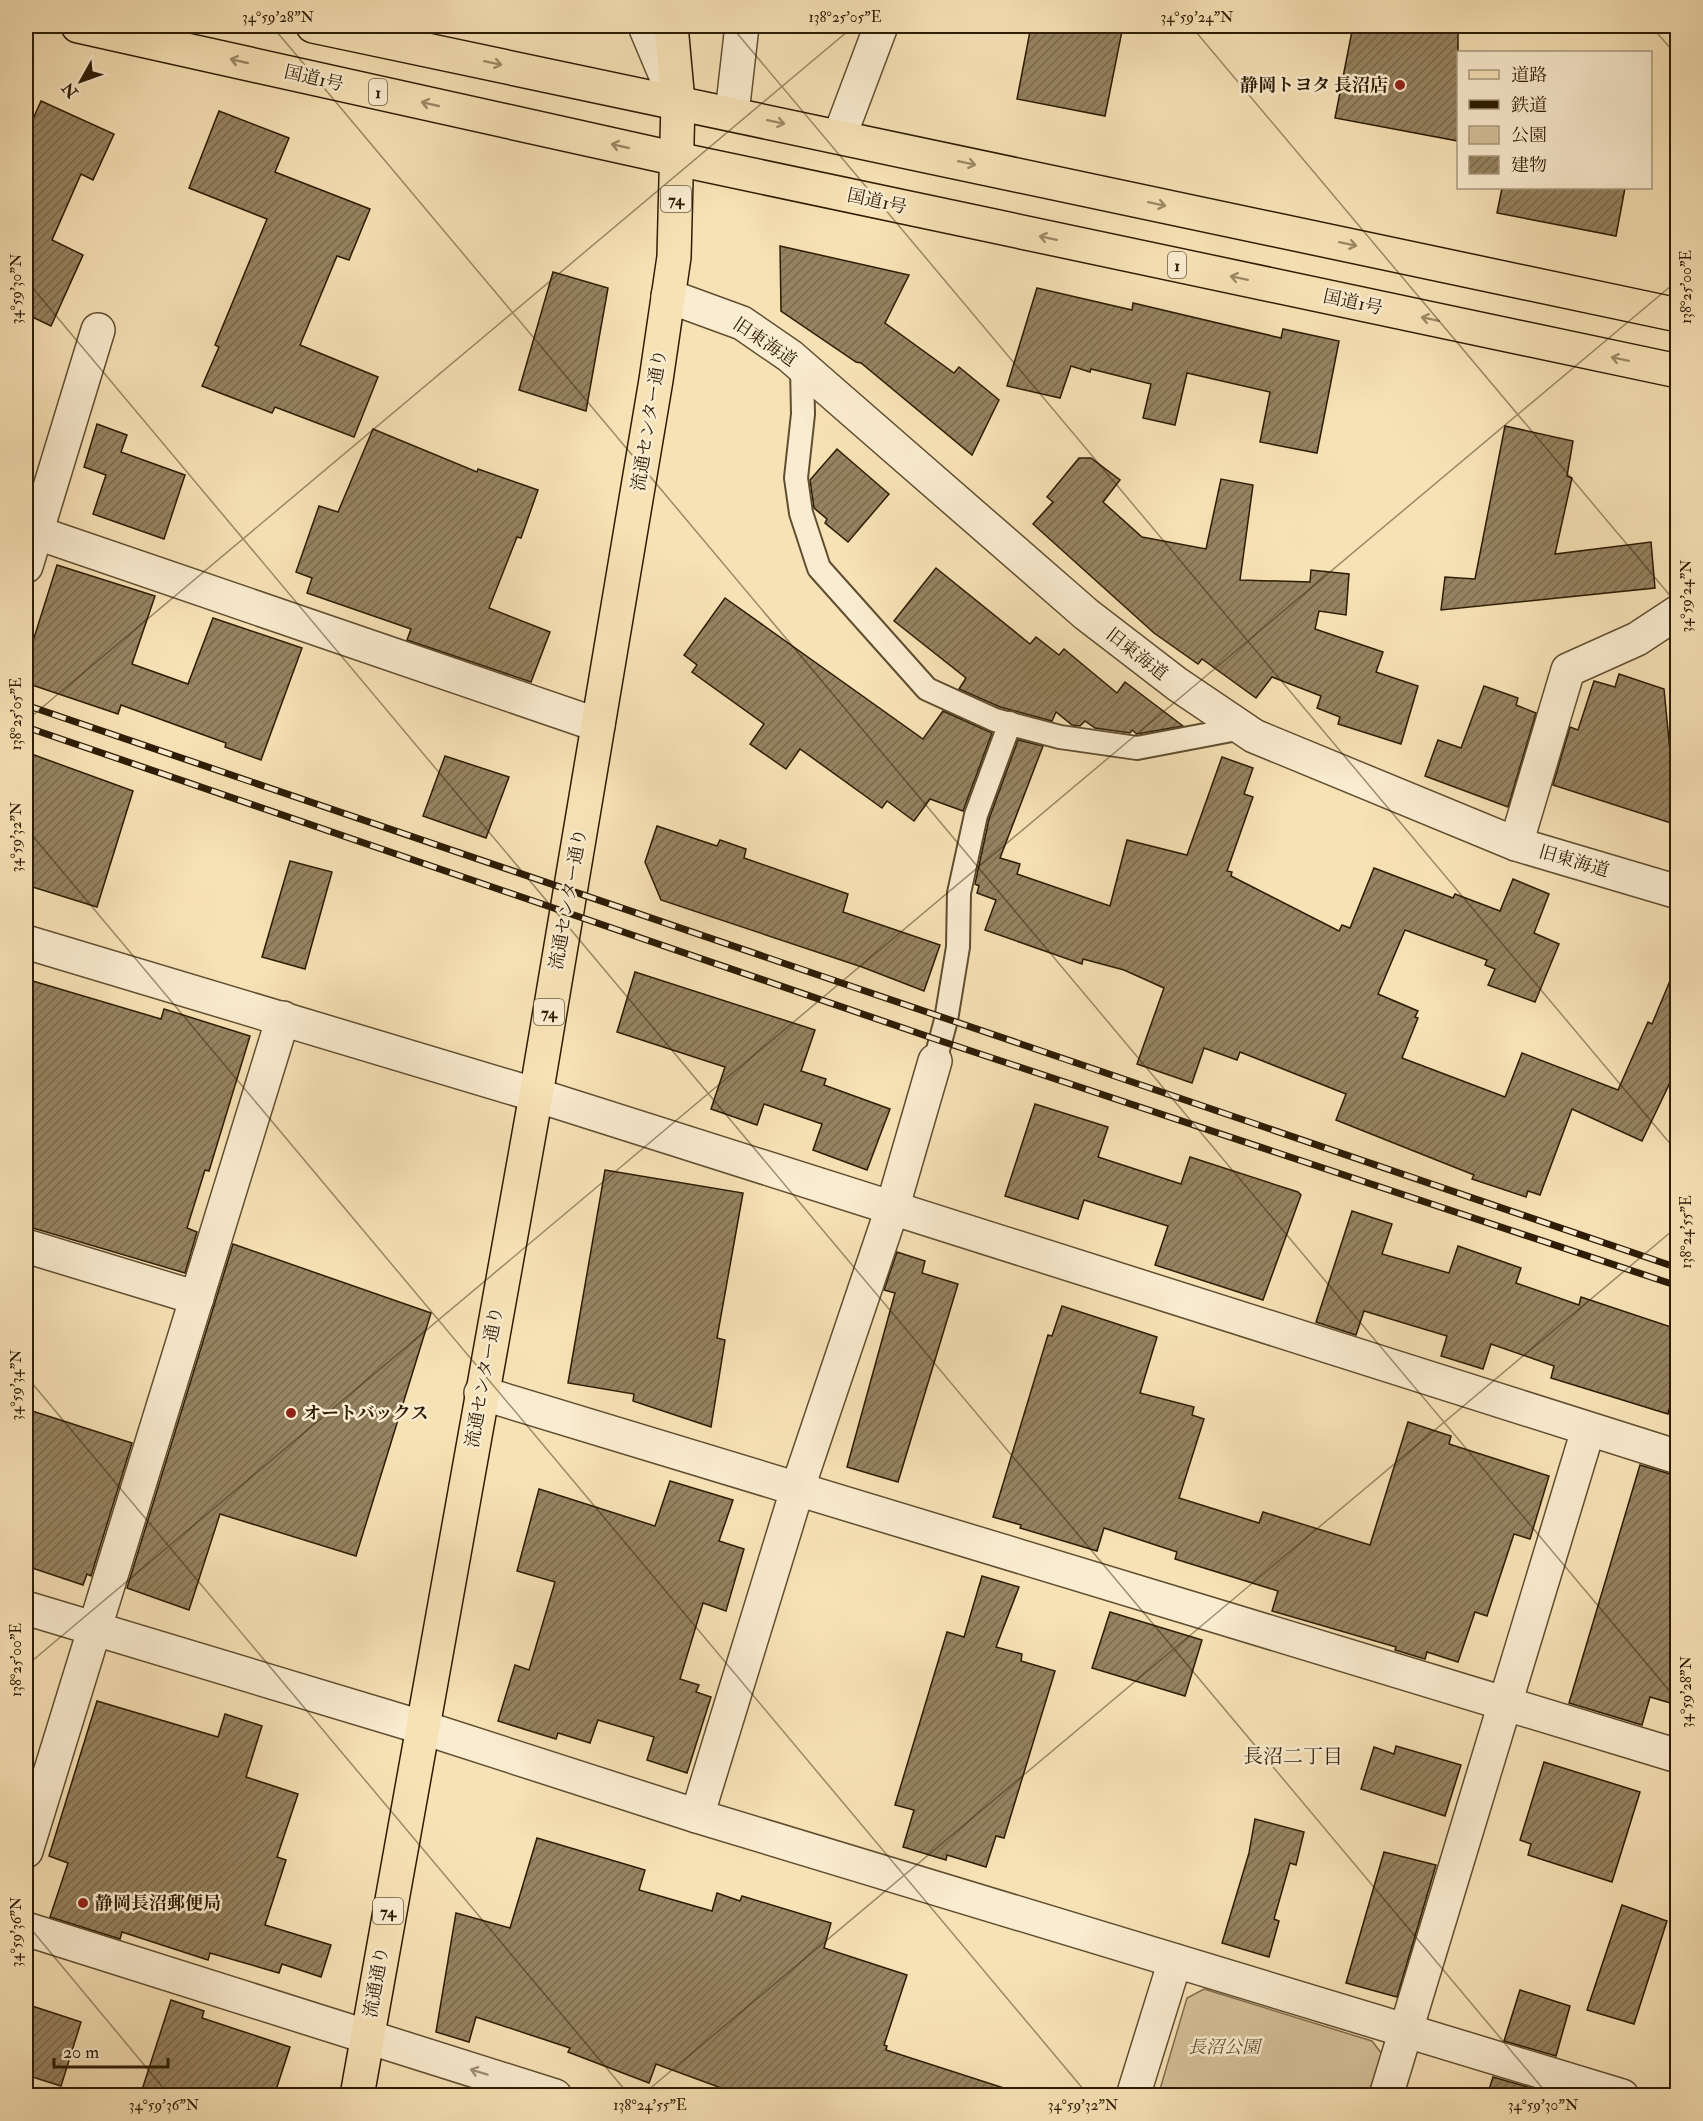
<svg xmlns="http://www.w3.org/2000/svg" width="1703" height="2121" font-family="'IM FELL Double Pica','Noto Serif JP',serif">
	<style>
		.green { fill: #d5c098; stroke: #816e4e; stroke-width: 1.5 }
		.building { fill: url(#building-hatch); stroke: #2d1c04; stroke-width: 1.5 }
		.lines { fill: none; stroke-linecap: round; stroke-linejoin: round }
		.service-casing { stroke: #604e30; stroke-width: 26 }
		.minor-casing { stroke: #604e30; stroke-width: 36 }
		.tertiary-casing { stroke: #604e30; stroke-width: 36 }
		.primary-casing { stroke: #2d1c04; stroke-width: 36 }
		.trunk-casing { stroke: #2d1c04; stroke-width: 36 }
		.service { stroke: #faecd0; stroke-width: 22 }
		.minor { stroke: #faecd0; stroke-width: 33 }
		.tertiary { stroke: #faecd0; stroke-width: 33 }
		.primary { stroke: #f7e2b6; stroke-width: 33 }
		.trunk { stroke: #f7e2b6; stroke-width: 33 }
		.rail-casing { stroke: #2d1c04; stroke-width: 7 }
		.rail { stroke: #faecd0; stroke-width: 4.5; stroke-dasharray: 14; stroke-linecap: butt }
		.oneway { stroke: #9c8966 }
		.oneway2 { stroke: #9e8e74 }
		.ticks { fill: none; stroke: #2d1c04; stroke-width: 1.5; stroke-opacity: 0.45 }
		.poi-dot { fill: #8f2418; stroke: #faecd0; stroke-width: 2 }
		.labels { text-anchor: middle; stroke-width: 5; stroke-linejoin: round; paint-order: stroke }
		.shield { fill: #faecd0; stroke: #6a5a41; stroke-width: 1.5 }
		.shield-label { font-size: 16px; font-weight: bold; fill: #2d1c04 }
		.street-label { font-size: 18px; fill: #2d1c04; stroke: #faecd0 }
		.poi-label { font-size: 18px; font-weight: bold; fill: #2d1c04; stroke: #faecd0; text-anchor: start }
		.park-label { font-size: 18px; font-style: italic; fill: #5f4d30; stroke: #faecd0 }
		.neighbourhood-label { font-size: 20px; fill: #2d1c04; stroke: #faecd0 }
		.neatline { fill: none; stroke: #2d1c04; stroke-width: 2 }
		.ticks-label { font-size: 15px; text-anchor: middle; fill: #2d1c04 }
	</style>
	<defs>
		<pattern id="building-hatch" width="6" height="6" patternUnits="userSpaceOnUse" patternTransform="scale(1.5)"><rect width="6" height="6" fill="#968361"/><path d="M-1 1l2-2M0 6l6-6M5 7l2-2" fill="none" stroke="#7b6a4e"/></pattern>
	</defs>
	<rect width="100%" height="100%" fill="#f7e2b6"/>
	<filter id="stains"><feTurbulence type="fractalNoise" baseFrequency=".00333" numOctaves="4"/><feColorMatrix values="0 0 0 0 .2 0 0 0 0 .09 0 0 0 0 .02 0 0 0 .5 -.17"/></filter>
	<radialGradient id="worn" r=".72"><stop offset=".6" stop-color="#630" stop-opacity="0"/><stop offset="1" stop-color="#630" stop-opacity=".3"/></radialGradient>
	<polygon class="green" points="1204,1989 1372,2041 1385,2058 1374,2095 1158,2096 1187,1998"/>
	<g class="building">
		<polygon points="1031,26 1123,26 1105,116 1017,99"/>
		<polygon points="1353,26 1458,26 1458,141 1335,118"/>
		<polygon points="41,101 114,134 93,180 81,174 52,240 83,255 51,326 26,314 26,135"/>
		<polygon points="219,111 289,138 275,172 370,209 349,260 337,256 300,345 378,377 354,437 275,407 272,413 202,386 219,347 215,345 267,219 189,188"/>
		<polygon points="1502,188 1625,188 1616,236 1497,213"/>
		<polygon points="780,246 909,275 885,323 954,373 959,367 999,400 972,455 861,363 856,362 781,311"/>
		<polygon points="553,272 608,288 586,411 519,390"/>
		<polygon points="1037,288 1132,310 1133,303 1281,338 1283,329 1339,341 1317,453 1260,442 1270,392 1187,373 1175,425 1143,418 1151,384 1091,369 1090,372 1071,366 1060,398 1007,386"/>
		<polygon points="97,424 127,435 121,452 185,475 164,539 93,514 106,475 84,467"/>
		<polygon points="1505,426 1573,441 1567,476 1572,478 1555,554 1651,542 1655,588 1441,610 1445,577 1475,579"/>
		<polygon points="373,429 477,472 478,469 538,490 521,538 517,537 489,608 550,632 531,682 407,640 411,629 307,593 312,578 296,572 319,506 338,512"/>
		<polygon points="837,449 889,494 848,542 825,523 827,519 814,508 810,480"/>
		<polygon points="1079,458 1091,458 1120,480 1103,502 1142,537 1206,549 1221,479 1253,485 1240,580 1310,582 1311,570 1349,574 1346,615 1319,611 1315,629 1383,652 1376,672 1418,686 1401,744 1338,724 1340,717 1317,708 1321,696 1272,677 1256,698 1202,659 1198,664 1154,633 1033,524 1053,502 1047,497"/>
		<polygon points="57,565 155,596 132,664 188,684 213,618 302,648 261,760 225,747 226,743 121,705 118,714 26,683 26,635 34,638"/>
		<polygon points="936,568 1030,644 1036,637 1059,655 1064,649 1117,693 1125,682 1183,726 1137,734 1132,730 1130,733 1095,728 1085,721 1080,726 1072,725 1056,712 1052,721 1000,707 959,689 966,678 894,621"/>
		<polygon points="725,598 923,739 943,711 992,733 963,811 930,799 914,821 887,801 882,808 800,749 786,769 750,744 764,724 692,672 697,665 684,655"/>
		<polygon points="1619,674 1664,689 1672,772 1677,773 1677,825 1553,785 1570,727 1578,730 1594,681 1615,687"/>
		<polygon points="1484,686 1518,698 1516,705 1536,713 1508,807 1425,776 1438,740 1461,748"/>
		<polygon points="1018,740 1043,746 1000,858 1020,864 1017,874 1110,906 1127,840 1187,855 1222,757 1253,768 1244,794 1253,797 1227,871 1232,872 1231,876 1339,931 1342,925 1350,928 1374,868 1453,898 1455,894 1500,911 1513,879 1549,894 1534,933 1559,944 1535,1002 1488,985 1495,969 1485,965 1487,960 1405,930 1378,994 1418,1011 1415,1017 1418,1018 1402,1058 1505,1097 1522,1053 1618,1090 1648,1022 1652,1024 1677,964 1677,1068 1642,1141 1572,1109 1540,1195 1528,1191 1526,1197 1472,1179 1474,1175 1336,1120 1346,1094 1240,1052 1237,1060 1204,1048 1192,1083 1137,1064 1164,988 1124,970 1083,959 1082,964 985,930 996,900 977,893 979,886 975,884 989,819"/>
		<polygon points="26,752 133,791 97,907 26,885"/>
		<polygon points="445,756 509,777 486,838 423,816"/>
		<polygon points="657,826 717,846 720,840 746,849 744,858 848,894 843,912 940,945 924,991 862,967 661,900 645,862"/>
		<polygon points="290,861 332,872 305,969 262,957"/>
		<polygon points="635,972 815,1030 801,1071 826,1079 824,1085 890,1109 867,1170 813,1150 822,1124 764,1104 757,1125 711,1109 725,1067 617,1032"/>
		<polygon points="26,979 161,1019 164,1009 250,1036 209,1171 205,1170 187,1228 197,1232 185,1273 26,1226"/>
		<polygon points="1035,1104 1108,1127 1098,1157 1181,1184 1190,1157 1298,1192 1301,1195 1263,1300 1155,1265 1168,1226 1084,1200 1078,1219 1005,1196"/>
		<polygon points="605,1170 743,1193 717,1338 725,1340 711,1427 633,1401 634,1394 568,1383"/>
		<polygon points="1352,1211 1392,1224 1382,1254 1449,1273 1458,1246 1521,1268 1516,1283 1579,1305 1581,1297 1677,1329 1677,1379 1668,1414 1551,1378 1554,1366 1491,1344 1483,1369 1441,1356 1447,1336 1364,1311 1356,1335 1316,1322"/>
		<polygon points="233,1244 431,1313 356,1556 220,1514 189,1610 127,1588"/>
		<polygon points="897,1252 925,1261 922,1273 958,1284 898,1482 847,1467 895,1293 884,1290"/>
		<polygon points="1062,1306 1157,1337 1140,1393 1194,1407 1192,1415 1204,1419 1179,1498 1259,1523 1263,1512 1370,1545 1408,1422 1451,1436 1449,1444 1549,1476 1530,1539 1514,1534 1487,1616 1475,1612 1458,1662 1427,1652 1425,1659 1395,1650 1396,1647 1272,1611 1278,1591 1175,1559 1177,1552 1104,1528 1097,1551 1020,1528 1021,1525 993,1517 1048,1335 1052,1336"/>
		<polygon points="26,1409 132,1443 91,1576 87,1574 83,1585 26,1566"/>
		<polygon points="1640,1465 1677,1476 1677,1705 1650,1697 1642,1725 1569,1703"/>
		<polygon points="670,1481 733,1500 719,1541 744,1549 726,1611 703,1603 680,1679 699,1685 696,1692 711,1697 687,1773 647,1760 654,1737 598,1720 590,1743 558,1733 556,1739 498,1721 515,1665 529,1670 555,1582 517,1571 539,1489 655,1526"/>
		<polygon points="982,1576 1019,1587 996,1647 1022,1654 1021,1661 1055,1671 1004,1838 996,1836 986,1867 947,1855 946,1860 903,1847 914,1810 895,1805 947,1632 964,1637"/>
		<polygon points="1110,1612 1202,1640 1185,1696 1092,1668"/>
		<polygon points="97,1701 218,1737 225,1714 262,1726 246,1777 298,1794 277,1857 286,1860 265,1925 331,1945 321,1977 282,1964 279,1973 210,1953 208,1960 122,1932 120,1939 50,1917 68,1863 49,1856"/>
		<polygon points="1396,1746 1461,1765 1445,1816 1361,1789 1374,1747 1394,1754"/>
		<polygon points="1544,1762 1640,1792 1612,1882 1528,1855 1531,1844 1520,1840"/>
		<polygon points="1255,1819 1304,1832 1296,1865 1290,1863 1274,1919 1279,1921 1269,1957 1222,1943 1249,1853"/>
		<polygon points="537,1838 645,1870 639,1890 712,1911 717,1893 740,1901 742,1896 831,1923 824,1948 907,1975 884,2045 887,2046 886,2050 1007,2089 1006,2096 775,2096 750,2089 748,2096 743,2096 656,2064 649,2083 568,2052 570,2048 476,2017 469,2042 436,2032 456,1913 510,1928"/>
		<polygon points="1384,1852 1436,1865 1397,1997 1346,1983"/>
		<polygon points="1622,1905 1667,1921 1634,2024 1587,2010"/>
		<polygon points="1520,1990 1570,2006 1556,2056 1504,2041"/>
		<polygon points="171,2000 204,2011 202,2018 290,2047 274,2096 140,2096"/>
		<polygon points="26,2004 81,2022 61,2086 26,2075"/>
		<polygon points="1493,2077 1545,2092 1544,2096 1487,2096"/>
	</g>
	<g class="lines">
		<g class="service-casing">
			<g id="service">
				<polyline points="802,367 803,414 796,478 801,513 819,568 927,689 995,720 1060,737 1137,748 1242,728"/>
				<polyline points="935,1061 946,1020 958,947 959,893 976,815 1010,723"/>
			</g>
		</g>
		<g class="minor-casing">
			<g id="minor">
				<polyline points="645,26 674,95"/>
				<polyline points="732,113 742,26"/>
				<polyline points="840,135 881,26"/>
				<polyline points="26,529 598,725"/>
				<polyline points="26,566 98,330"/>
				<polyline points="1516,844 1568,670 1637,639 1678,612"/>
				<polyline points="26,942 536,1095 1678,1457"/>
				<polyline points="26,1246 197,1298"/>
				<polyline points="481,1393 1678,1756"/>
				<polyline points="697,1816 798,1487 892,1209 935,1061"/>
				<polyline points="26,1851 283,1018"/>
				<polyline points="26,1929 555,2096"/>
				<polyline points="1133,2096 1175,1961"/>
				<polyline points="1386,2096 1588,1430"/>
			</g>
		</g>
		<g class="tertiary-casing">
			<g id="tertiary">
				<polyline points="668,296 742,323 790,356 1086,614 1177,684 1254,736 1516,844 1678,892"/>
				<polyline points="26,1608 421,1727 697,1816 1622,2096"/>
			</g>
		</g>
		<g class="primary-casing">
			<polyline id="primary" points="357,2096 536,1095 656,380 674,257 678,102 671,26"/>
		</g>
		<g class="trunk-casing">
			<g id="trunk">
				<polyline points="78,26 677,159 1678,371"/>
				<polyline points="313,26 1678,315"/>
			</g>
		</g>
		<use href="#service" class="service"/>
		<use href="#minor" class="minor"/>
		<use href="#tertiary" class="tertiary"/>
		<use href="#primary" class="primary"/>
		<use href="#trunk" class="trunk"/>
		<g class="rail-casing">
			<g id="rail">
				<polyline points="26,705 1678,1268"/>
				<polyline points="26,727 941,1041 1678,1286"/>
			</g>
		</g>
		<use href="#rail" class="rail"/>
	</g>
	<defs><path id="oneway-shaft" d="M-6 0H5M1.5-3L5.5 0L1.5 3" fill="none" stroke-width="1.6" stroke-linecap="round" stroke-linejoin="round" transform="scale(1.5)"/></defs>
	<g class="oneway">
		<use href="#oneway-shaft" transform="translate(239 61) rotate(-167)"/>
		<use href="#oneway-shaft" transform="translate(493 63) rotate(12)"/>
		<use href="#oneway-shaft" transform="translate(430 104) rotate(-167)"/>
		<use href="#oneway-shaft" transform="translate(776 122) rotate(12)"/>
		<use href="#oneway-shaft" transform="translate(620 146) rotate(-167)"/>
		<use href="#oneway-shaft" transform="translate(967 163) rotate(12)"/>
		<use href="#oneway-shaft" transform="translate(1157 204) rotate(12)"/>
		<use href="#oneway-shaft" transform="translate(1048 238) rotate(-168)"/>
		<use href="#oneway-shaft" transform="translate(1348 244) rotate(12)"/>
		<use href="#oneway-shaft" transform="translate(1239 278) rotate(-168)"/>
		<use href="#oneway-shaft" transform="translate(1430 319) rotate(-168)"/>
		<use href="#oneway-shaft" transform="translate(1620 359) rotate(-168)"/>
	</g>
	<use class="oneway2" href="#oneway-shaft" transform="translate(479 2072) rotate(-163)"/>
	<path class="ticks" d="M 272,26 L 1678,1701M 731,26 L 1678,1153M 1191,26 L 1678,605M 1651,26 L 1678,57M 26,280 L 1549,2096M 26,721 L 854,26M 26,828 L 1089,2096M 26,1376 L 630,2096M 26,1666 L 1678,280M 26,1923 L 170,2096M 641,2096 L 1678,1226"/>
	<g class="poi-dot">
		<circle cx="1400" cy="85" r="6"/>
		<circle cx="291" cy="1413" r="6"/>
		<circle cx="83" cy="1903" r="6"/>
	</g>
	<g class="labels">
		<g class="shield">
			<rect x="369" y="79" width="18" height="26" rx="4.5"/>
			<rect x="661" y="186" width="30" height="26" rx="4.5"/>
			<rect x="1168" y="252" width="18" height="26" rx="4.5"/>
			<rect x="534" y="999" width="30" height="26" rx="4.5"/>
			<rect x="373" y="1898" width="30" height="26" rx="4.5"/>
		</g>
		<g class="shield-label">
			<text x="378" y="98">1</text>
			<text x="676" y="205">74</text>
			<text x="1177" y="271">1</text>
			<text x="549" y="1018">74</text>
			<text x="388" y="1917">74</text>
		</g>
		<g class="street-label">
			<text transform="translate(314 78) rotate(13)" y="6">国道1号</text>
			<text transform="translate(877 201) rotate(12)" y="6">国道1号</text>
			<text transform="translate(1353 302) rotate(12)" y="6">国道1号</text>
			<text transform="translate(765 342) rotate(34)" y="6">旧東海道</text>
			<text transform="translate(649 420) rotate(-81)" y="6">流通センター通り</text>
			<text transform="translate(1137 654) rotate(38)" y="6">旧東海道</text>
			<text transform="translate(1574 861) rotate(16)" y="6">旧東海道</text>
			<text transform="translate(568 899) rotate(-80)" y="6">流通センター通り</text>
			<text transform="translate(484 1377) rotate(-80)" y="6">流通センター通り</text>
			<text transform="translate(376 1982) rotate(-80)" y="6">流通通り</text>
		</g>
		<g class="poi-label">
			<text x="1388" y="91" text-anchor="end">静岡トヨタ 長沼店</text>
			<text x="303" y="1419">オートバックス</text>
			<text x="95" y="1909">静岡長沼郵便局</text>
		</g>
		<g class="park-label">
			<text x="1224" y="2053">長沼公園</text>
		</g>
		<g class="neighbourhood-label">
			<text x="1293" y="1763">長沼二丁目</text>
		</g>
	</g>
	<rect width="1703" height="2121" fill="none" stroke="#f7e2b6" stroke-width="66"/>
	<rect x="1457" y="51" width="195" height="138" fill="#faecd0" stroke="#a8997e" stroke-width="1.5"/>
	<rect x="1469" y="70" width="30" height="9" fill="#f7e2b6" stroke="#a8997e" stroke-width="1.5"/>
	<text x="1511" y="81" font-size="18" fill="#2d1c04">道路</text>
	<rect x="1469" y="100" width="30" height="9" fill="#2d1c04" stroke="#a8997e" stroke-width="1.5"/>
	<text x="1511" y="111" font-size="18" fill="#2d1c04">鉄道</text>
	<rect x="1469" y="126" width="30" height="18" fill="#d5c098" stroke="#a8997e" stroke-width="1.5"/>
	<text x="1511" y="141" font-size="18" fill="#2d1c04">公園</text>
	<rect x="1469" y="156" width="30" height="18" fill="url(#building-hatch)" stroke="#a8997e" stroke-width="1.5"/>
	<text x="1511" y="171" font-size="18" fill="#2d1c04">建物</text>
	<g transform="translate(81 81) rotate(230)" stroke="#faecd0" stroke-width="4.5" paint-order="stroke">
	<path d="M0-4.5L10 22L0 15L-10 22Z" fill="#2d1c04"/>
	<text y="-9" font-size="16" font-weight="bold" text-anchor="middle" fill="#2d1c04">N</text>
	</g>
	<path d="M54 2058v9h114v-9" fill="none" stroke="#2d1c04" stroke-width="3"/>
	<text x="63" y="2058" font-size="18" fill="#2d1c04" stroke="#faecd0" stroke-width="4.5" paint-order="stroke">20 m</text>
	<rect x="33" y="33" width="1637" height="2055" class="neatline"/>
	<g class="ticks-label">
		<text x="278" y="22">34°59'28"N</text>
		<text x="845" y="22">138°25'05"E</text>
		<text x="1197" y="22">34°59'24"N</text>
		<text transform="translate(1686 287) rotate(-90)" y="5">138°25'00"E</text>
		<text transform="translate(16 289) rotate(-90)" y="5">34°59'30"N</text>
		<text transform="translate(1686 596) rotate(-90)" y="5">34°59'24"N</text>
		<text transform="translate(16 714) rotate(-90)" y="5">138°25'05"E</text>
		<text transform="translate(16 837) rotate(-90)" y="5">34°59'32"N</text>
		<text transform="translate(1686 1232) rotate(-90)" y="5">138°24'55"E</text>
		<text transform="translate(16 1385) rotate(-90)" y="5">34°59'34"N</text>
		<text transform="translate(16 1660) rotate(-90)" y="5">138°25'00"E</text>
		<text transform="translate(1686 1692) rotate(-90)" y="5">34°59'28"N</text>
		<text transform="translate(16 1932) rotate(-90)" y="5">34°59'36"N</text>
		<text x="164" y="2110">34°59'36"N</text>
		<text x="650" y="2110">138°24'55"E</text>
		<text x="1083" y="2110">34°59'32"N</text>
		<text x="1543" y="2110">34°59'30"N</text>
	</g>
	<rect width="100%" height="100%" filter="url(#stains)"/>
	<rect width="100%" height="100%" fill="url(#worn)"/>
</svg>
